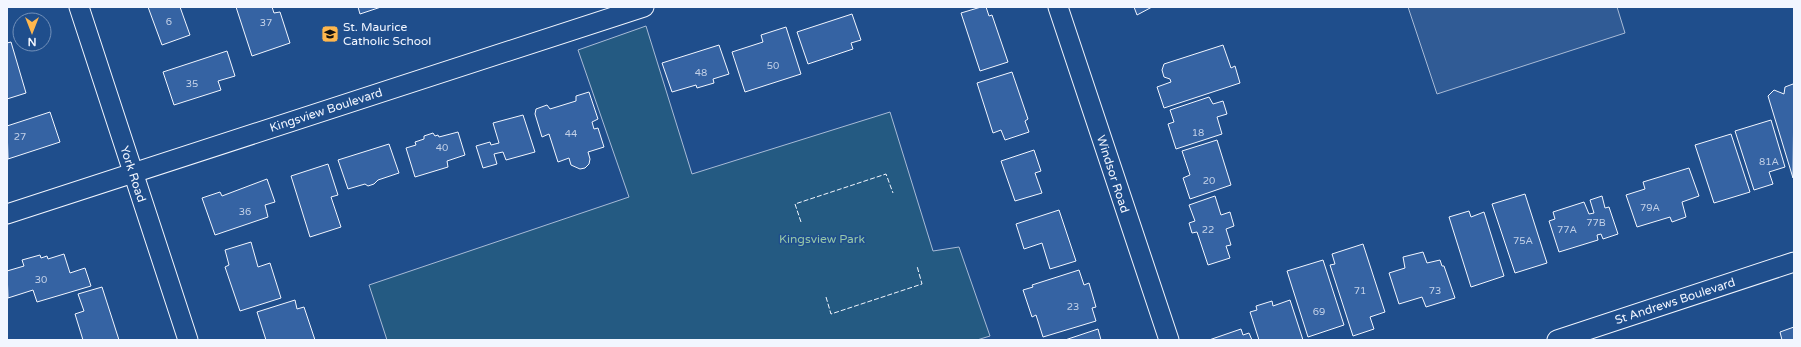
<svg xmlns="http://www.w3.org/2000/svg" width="1801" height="347" font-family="'Varela Round',sans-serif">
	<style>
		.green { fill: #245a82; stroke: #a8bbd7 }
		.parking { fill: #305b95; stroke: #a8bbd7 }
		.building { fill: #3563a3; stroke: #f2f6ff }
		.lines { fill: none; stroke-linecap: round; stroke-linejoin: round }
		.street-casing { stroke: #f2f6ff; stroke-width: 21 }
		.street { stroke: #1f4e8c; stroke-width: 19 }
		.fence { stroke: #f2f6ff; stroke-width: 1; stroke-dasharray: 5 2; stroke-linecap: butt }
		.labels { text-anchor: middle; stroke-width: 3; stroke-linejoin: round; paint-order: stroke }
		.number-label { font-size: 10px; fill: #c3d1e8 }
		.poi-label { font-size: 12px; fill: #f2f6ff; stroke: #1f4e8c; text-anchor: start }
		.street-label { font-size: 12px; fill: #f2f6ff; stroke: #1f4e8c }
		.park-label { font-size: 12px; fill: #97c8a6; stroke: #1f4e8c }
	</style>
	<rect width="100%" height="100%" fill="#1f4e8c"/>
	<polygon class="green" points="646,26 692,174 890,112 933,251 959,247 990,336 977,340 387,340 369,285 629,197 578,50"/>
	<polygon class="parking" points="1408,7 1617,7 1625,33 1437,94"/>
	<g class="building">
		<polygon points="148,7 180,7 190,35 162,45"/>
		<polygon points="236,7 272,7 274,13 280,12 290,43 252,56"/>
		<polygon points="358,7 381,7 360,14"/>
		<polygon points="981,7 986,7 989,16 992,15 1008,62 980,71 961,13"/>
		<polygon points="1134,7 1152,7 1137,15"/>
		<polygon points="852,14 861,40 851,43 853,49 808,64 797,32"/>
		<polygon points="786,27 801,74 745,92 732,52 763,42 761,35"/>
		<polygon points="11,42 26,93 7,99 7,43"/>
		<polygon points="719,45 729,74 713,79 714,83 697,88 696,85 672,92 662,63"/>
		<polygon points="1223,45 1231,68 1235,66 1240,83 1164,108 1157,87 1171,82 1170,79 1164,77 1162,70 1164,64"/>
		<polygon points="227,51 235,76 218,81 221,90 174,105 163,72"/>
		<polygon points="1012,72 1028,119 1025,121 1029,132 1005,140 1001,130 993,133 977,83"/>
		<polygon points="1793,84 1794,86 1793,178 1768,96 1774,90 1784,94 1785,87"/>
		<polygon points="589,92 598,119 592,122 594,129 598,128 604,147 588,152 590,159 589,164 585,168 580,169 571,165 569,158 558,162 549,134 542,137 535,114 536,109 547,105 550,109 576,101 576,96"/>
		<polygon points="1209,97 1213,104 1223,101 1227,114 1217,117 1222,134 1176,149 1168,124 1174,122 1170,110"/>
		<polygon points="50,112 60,142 8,159 7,126"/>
		<polygon points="523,115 535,152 506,160 503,152 498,153 494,154 497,164 483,168 476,146 490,142 491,145 499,143 493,123"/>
		<polygon points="1771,120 1785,167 1769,172 1773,184 1754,190 1735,131"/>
		<polygon points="458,132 465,155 447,161 448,167 415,177 406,148 416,145 415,142 424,139 424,136 433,133 435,136 438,135 439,137"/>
		<polygon points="1731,134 1750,192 1714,203 1695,145"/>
		<polygon points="1217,140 1231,185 1190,199 1183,178 1190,175 1182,151"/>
		<polygon points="389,144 399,173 378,180 374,184 368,186 365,184 348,189 338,160"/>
		<polygon points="1034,150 1041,171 1035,173 1042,193 1015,201 1001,161"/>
		<polygon points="328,164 338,195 331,197 341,227 310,237 291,176"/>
		<polygon points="1689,168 1699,196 1682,202 1686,217 1672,222 1670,217 1637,227 1626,195 1645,189 1643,182"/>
		<polygon points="267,179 275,202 265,205 268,217 215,235 202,198 220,192 222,196"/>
		<polygon points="1525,194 1547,263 1515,273 1492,204"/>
		<polygon points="1215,196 1221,215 1230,212 1234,226 1226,229 1231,245 1226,246 1230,258 1208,265 1197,232 1192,233 1189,223 1195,221 1189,205"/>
		<polygon points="1602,196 1605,208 1609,207 1618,234 1603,239 1601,234 1597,235 1598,240 1559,252 1549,221 1555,219 1553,212 1584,202 1589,214 1594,213 1590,200"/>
		<polygon points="1059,210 1076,261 1050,269 1042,243 1024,249 1016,224"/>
		<polygon points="1469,211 1471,217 1484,212 1504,276 1471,287 1449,217"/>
		<polygon points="251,242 258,267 270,263 281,298 240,311 225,267 229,265 225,250"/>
		<polygon points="1363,244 1385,312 1370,317 1374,329 1353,336 1330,265 1335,264 1332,254"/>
		<polygon points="1423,252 1427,263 1440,260 1442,266 1444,266 1455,298 1426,307 1422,297 1399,304 1389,273 1405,268 1403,257"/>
		<polygon points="64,254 70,273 85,268 91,286 37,302 33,290 8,298 7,271 24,266 22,260 40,255 41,258 47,256 48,259"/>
		<polygon points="1323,260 1344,325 1308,337 1287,271"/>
		<polygon points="1079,270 1084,285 1089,283 1096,307 1092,308 1096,321 1043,337 1036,315 1032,317 1023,290 1033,287 1032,285"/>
		<polygon points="102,287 119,340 83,340 75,314 84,311 78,294"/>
		<polygon points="295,300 297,309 304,307 315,340 266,340 257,312"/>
		<polygon points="1290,300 1303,340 1259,340 1250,312 1257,310 1256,306 1272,301 1273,306"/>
		<polygon points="1794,327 1794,340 1782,340 1780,332"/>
		<polygon points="1098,329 1101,340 1065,340"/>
		<polygon points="1241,329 1243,335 1249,333 1252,340 1209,340"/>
	</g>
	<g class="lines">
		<g class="street-casing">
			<g id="street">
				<polyline points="79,7 188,340"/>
				<polyline points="1058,7 1169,340"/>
				<polyline points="7,214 644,7"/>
				<polyline points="1557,340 1794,262"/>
			</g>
		</g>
		<use href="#street" class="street"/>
		<g class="fence">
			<polyline points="801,222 795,204 886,174 893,193"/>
			<polyline points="826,297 831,314 922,284 917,266"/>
		</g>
	</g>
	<defs>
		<g id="school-square" transform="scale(0.9)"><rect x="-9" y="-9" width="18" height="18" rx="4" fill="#ffb74d" stroke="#1f4e8c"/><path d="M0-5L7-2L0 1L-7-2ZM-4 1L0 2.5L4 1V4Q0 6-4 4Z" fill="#111"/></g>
	</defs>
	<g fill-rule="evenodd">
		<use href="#school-square" x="330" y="34"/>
	</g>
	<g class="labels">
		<g class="number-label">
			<text x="169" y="25">6</text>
			<text x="266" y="26">37</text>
			<text x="773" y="69">50</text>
			<text x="701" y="76">48</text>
			<text x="192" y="87">35</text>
			<text x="1198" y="136">18</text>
			<text x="571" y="137">44</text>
			<text x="20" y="140">27</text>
			<text x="442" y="151">40</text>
			<text x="1769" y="165">81A</text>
			<text x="1209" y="184">20</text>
			<text x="1650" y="211">79A</text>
			<text x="245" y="215">36</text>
			<text x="1596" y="226">77B</text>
			<text x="1208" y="233">22</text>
			<text x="1567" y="233">77A</text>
			<text x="1523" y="244">75A</text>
			<text x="41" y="283">30</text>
			<text x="1360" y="294">71</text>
			<text x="1435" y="294">73</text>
			<text x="1073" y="310">23</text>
			<text x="1319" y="315">69</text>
		</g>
		<g class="poi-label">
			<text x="343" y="31">St. Maurice<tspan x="343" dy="14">Catholic School</tspan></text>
		</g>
		<g class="street-label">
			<text transform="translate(326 110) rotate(-18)" y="4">Kingsview Boulevard</text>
			<text transform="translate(133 174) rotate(72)" y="4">York Road</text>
			<text transform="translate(1113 174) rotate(72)" y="4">Windsor Road</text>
			<text transform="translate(1675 301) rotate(-18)" y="4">St Andrews Boulevard</text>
		</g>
		<g class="park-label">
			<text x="822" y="243">Kingsview Park</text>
		</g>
	</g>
	<rect width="1801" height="347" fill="none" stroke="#f2f6ff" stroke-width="16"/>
	<g transform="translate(32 32) rotate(180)"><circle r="19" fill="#1f4e8c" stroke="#7391ba"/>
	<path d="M0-3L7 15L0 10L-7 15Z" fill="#ffb74d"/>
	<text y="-6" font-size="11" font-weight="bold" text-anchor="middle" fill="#f2f6ff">N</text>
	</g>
</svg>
